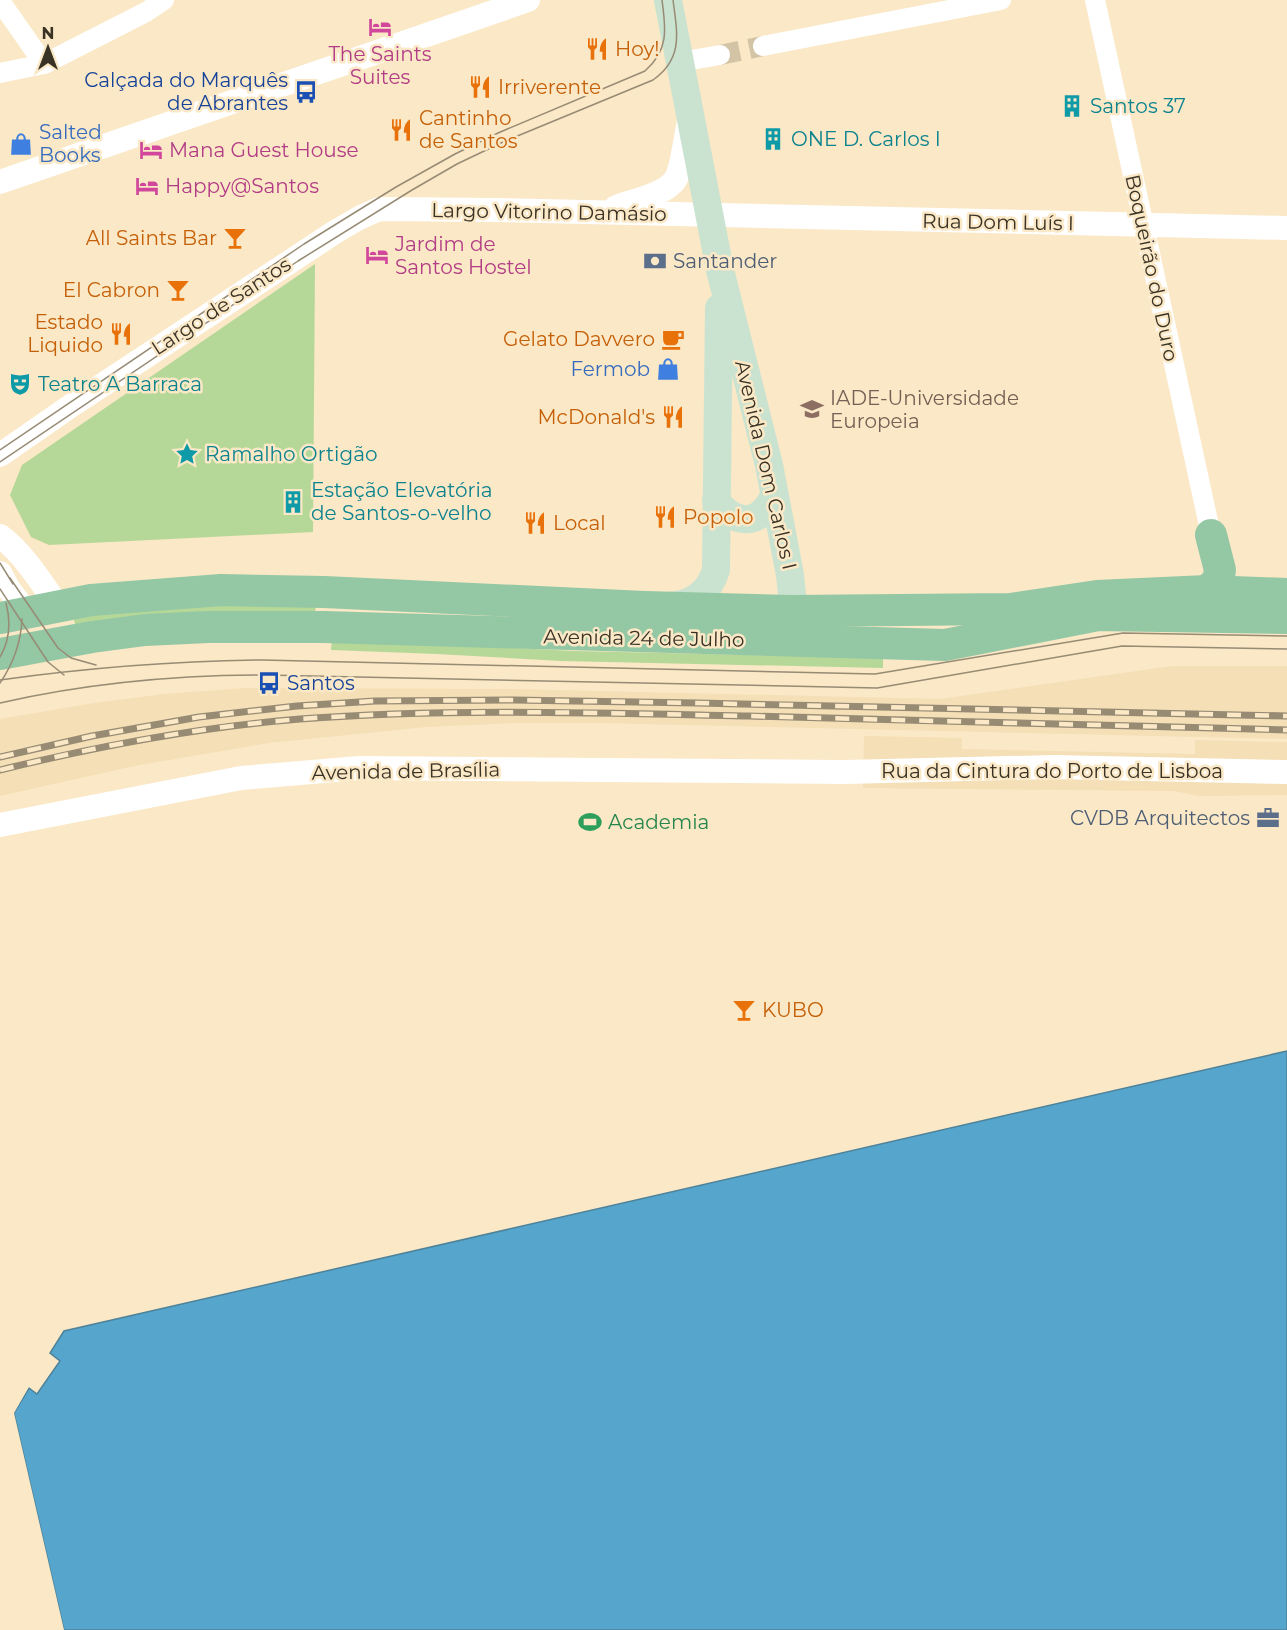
<svg xmlns="http://www.w3.org/2000/svg" width="1287" height="1630" font-family="Montserrat,sans-serif">
	<style>
		.built { fill: #f4dfb6 }
		.green { fill: #b5d898 }
		.water { fill: #55a5cc; stroke: #4d829a; stroke-width: 1.5 }
		.pier { fill: #fae8c6 }
		.lines { fill: none; stroke-linecap: round; stroke-linejoin: round }
		.minor-tunnel { stroke: #d3c4a6; stroke-width: 20; stroke-dasharray: 20 10; stroke-linecap: butt }
		.minor { stroke: #fff; stroke-width: 20 }
		.tertiary { stroke: #fff; stroke-width: 24 }
		.secondary { stroke: #cae3d1; stroke-width: 28 }
		.primary { stroke: #94c7a4; stroke-width: 32 }
		.tram { stroke: #978b74; stroke-width: 1.5 }
		.rail-casing { stroke: #978b74; stroke-width: 7 }
		.rail { stroke: #fae8c6; stroke-width: 4.5; stroke-dasharray: 14; stroke-linecap: butt }
		.labels { text-anchor: middle; stroke-width: 5; stroke-linejoin: round; paint-order: stroke }
		.food-label { font-size: 20px; fill: #c56008; stroke: #fae8c6; text-anchor: start }
		.hotel-label { font-size: 20px; fill: #b23c85; stroke: #fae8c6; text-anchor: start }
		.transit-label { font-size: 20px; fill: #164399; stroke: #fae8c6; text-anchor: end }
		.culture-label { font-size: 20px; fill: #0d838f; stroke: #fae8c6; text-anchor: start }
		.shop-label { font-size: 20px; fill: #366cbe; stroke: #fae8c6; text-anchor: start }
		.street-label { font-size: 20px; fill: #393225; stroke: #fae8c6 }
		.service-label { font-size: 20px; fill: #4e5e75; stroke: #fae8c6; text-anchor: start }
		.education-label { font-size: 20px; fill: #785e54; stroke: #fae8c6; text-anchor: start }
		.leisure-label { font-size: 20px; fill: #27864d; stroke: #fae8c6; text-anchor: start }
	</style>
	<rect width="100%" height="100%" fill="#fae8c6"/>
	<g class="built">
		<polygon points="1172,666 1287,666 1287,739 598,723 513,723 426,727 269,743 134,766 0,796 0,719 94,703 164,694 246,688 513,689 940,699"/>
		<polygon points="864,736 962,738 962,749 1195,754 1195,740 1287,742 1287,795 1198,796 1175,791 863,788"/>
	</g>
	<g class="green">
		<polygon points="315,264 313,532 49,545 31,537 10,495 22,465"/>
		<polygon points="316,602 315,617 76,626 74,621 75,617 172,604"/>
		<polygon points="332,638 573,651 883,658 883,668 561,661 437,654 331,650"/>
	</g>
	<polygon class="water" points="1287,1051 1287,1630 64,1630 14,1413 29,1388 37,1394 60,1361 50,1353 64,1331"/>
	<polygon class="pier" points="28,1385 30,1385 14,1413 64,1630 61,1630 11,1413"/>
	<g class="lines">
		<polyline class="minor-tunnel" points="720,55 763,46"/>
		<g class="minor">
			<polyline points="1095,0 1211,535"/>
			<polyline points="0,1 44,64"/>
			<polyline points="763,46 1001,0"/>
			<polyline points="680,62 720,55"/>
			<polyline points="0,73 44,64 146,12 164,0"/>
		</g>
		<g class="tertiary">
			<polyline points="0,182 528,0"/>
			<path d="M 616,207 C 633,200 663,196 675,180 C 682,170 686,134 689,121"/>
			<polyline points="0,455 72,405 335,232 359,218 379,209 499,210 1287,228"/>
			<path d="M 0,536 C 23,553 41,582 58,606"/>
			<polyline points="0,573 8,588 26,612"/>
			<polyline points="0,825 241,778 359,768 844,772 1054,767 1287,772"/>
		</g>
		<g class="secondary">
			<polyline points="668,0 720,270 769,465 790,575 792,595 791,611 786,623 779,628"/>
			<path d="M 716,501 C 736,526 760,526 774,496"/>
			<path d="M 669,606 C 693,604 709,593 716,570 L 719,308"/>
		</g>
		<g class="primary">
			<polyline points="1207,591 1218,581 1220,570 1211,535"/>
			<polyline points="0,618 91,600 221,590 324,592 644,607 791,611 1010,609 1097,596 1207,591 1287,594"/>
			<polyline points="0,654 92,637 145,630 208,627 324,627 945,645 1098,615 1287,618"/>
		</g>
		<g class="tram">
			<path d="M 0,450 L 304,244 L 396,187 L 455,154 L 498,133 L 645,71 C 669,50 666,29 662,0"/>
			<path d="M 0,462 L 298,261 L 412,190 L 457,164 L 503,142 L 653,80 C 684,58 677,32 673,0"/>
			<polyline points="0,563 13,584"/>
			<polyline points="10,578 58,648 71,658 96,665"/>
			<polyline points="0,589 48,662 64,675"/>
			<path d="M 0,657 C 10,640 11,622 6,603"/>
			<path d="M 0,680 C 87,668 174,661 262,660 L 875,674 L 1123,633 L 1287,636"/>
			<path d="M 0,683 C 13,664 21,642 22,619"/>
			<path d="M 0,703 C 88,683 175,675 265,675 L 877,688 L 1122,646 L 1287,649"/>
		</g>
		<g class="rail-casing">
			<g id="rail">
				<polyline points="0,757 92,736 199,717 297,706 375,701 513,700 697,703 1287,716"/>
				<path d="M 0,770 C 98,746 199,727 300,719 C 449,708 599,713 748,716 C 928,721 1107,725 1287,730"/>
			</g>
		</g>
		<use href="#rail" class="rail"/>
	</g>
	<defs>
		<g id="hotel-bare" transform="scale(1.8)"><path d="M-6-4.5h1.5V1H6V5H4.5V3h-9V5H-6ZM-4 0a1.8 1.8 0 1 1 3.6 0ZM.5 0V-2.5h3Q6-2.5 6 0Z" fill="#d1479c" stroke="#fae8c6" stroke-width="2.5" paint-order="stroke"/></g>
		<g id="restaurant-bare" transform="scale(1.8)"><path d="M-5-6h1v4h1v-4h1v4h1v-4h1v5L-1.5 .5V6h-2V.5L-5-1ZM5-6V6H3V1.5H1.5Q1.5-4 5-6Z" fill="#e8710a" stroke="#fae8c6" stroke-width="2.5" paint-order="stroke"/></g>
		<g id="bus-bare" transform="scale(1.8)"><path d="M-5-6H5V4H4V6H2V4H-2V6H-4V4H-5ZM-3.5-4V0h7V-4ZM-3.5 1.2v1.5H-2V1.2ZM2 1.2v1.5H3.5V1.2Z" fill="#1a4fb4" stroke="#fae8c6" stroke-width="2.5" paint-order="stroke"/></g>
		<g id="building-bare" transform="scale(1.8)"><path d="M-4-6H4V6H1V3H-1V6H-4ZM-2.5-4.3h1.7v1.8h-1.7ZM.8-4.3h1.7v1.8H.8ZM-2.5-1h1.7V.8h-1.7ZM.8-1h1.7V.8H.8Z" fill="#0f9aa8" stroke="#fae8c6" stroke-width="2.5" paint-order="stroke"/></g>
		<g id="shop-bare" transform="scale(1.8)"><path d="M-5-2.5h2.3a2.7 3.5 0 0 1 5.4 0H5L5.5 6h-11ZM-1.5-2.5h3a1.5 2.3 0 0 0-3 0Z" fill="#3f7fe0" stroke="#fae8c6" stroke-width="2.5" paint-order="stroke"/></g>
		<g id="bar-bare" transform="scale(1.8)"><path d="M-6-5H6L.8 .8V4.5H3.5V6h-7V4.5H-.8V.8Z" fill="#e8710a" stroke="#fae8c6" stroke-width="2.5" paint-order="stroke"/></g>
		<g id="bank-bare" transform="scale(1.8)"><path d="M-6-4H6V4H-6ZM0-2.3a2.3 2.3 0 1 0 0 4.6a2.3 2.3 0 1 0 0-4.6Z" fill="#5c6f8a" stroke="#fae8c6" stroke-width="2.5" paint-order="stroke"/></g>
		<g id="cafe-bare" transform="scale(1.8)"><path d="M-5.5-4.5H6V0H3Q3 3.5 0 3.5H-2.5Q-5.5 3.5-5.5 0ZM3-3.2v2h1.7v-2ZM-6 4.5H4V6H-6Z" fill="#e8710a" stroke="#fae8c6" stroke-width="2.5" paint-order="stroke"/></g>
		<g id="theatre-bare" transform="scale(1.8)"><path d="M-5-5.5Q0-4 5-5.5V0Q5 5 0 6Q-5 5-5 0ZM-3.3-2.5H-1v1.5H-3.3ZM1-2.5H3.3v1.5H1ZM-2.8 1Q0 5.5 2.8 1Z" fill="#0f9aa8" stroke="#fae8c6" stroke-width="2.5" paint-order="stroke"/></g>
		<g id="university-bare" transform="scale(1.8)"><path d="M0-5L7-2L0 1L-7-2ZM-4 1L0 2.5L4 1V4Q0 6-4 4Z" fill="#8d6e63" stroke="#fae8c6" stroke-width="2.5" paint-order="stroke"/></g>
		<g id="sight-bare" transform="scale(1.8)"><path d="M0-6L1.8-2.2L6-1.7L2.9 1.2L3.7 5.4L0 3.3L-3.7 5.4L-2.9 1.2L-6-1.7L-1.8-2.2Z" fill="#0f9aa8" stroke="#fae8c6" stroke-width="2.5" paint-order="stroke"/></g>
		<g id="office-bare" transform="scale(1.8)"><path d="M-6-3h4V-5.5h4V-3h4V5H-6ZM-1-4.5V-3h2v-1.5ZM-6 0V1H6V0Z" fill="#5c6f8a" stroke="#fae8c6" stroke-width="2.5" paint-order="stroke"/></g>
		<g id="stadium-bare" transform="scale(1.8)"><path d="M0-5a6.5 5 0 1 0 0 10a6.5 5 0 1 0 0-10ZM-3.5-1.8h7v3.6h-7Z" fill="#2e9e5b" stroke="#fae8c6" stroke-width="2.5" paint-order="stroke"/></g>
	</defs>
	<g fill-rule="evenodd">
		<use href="#hotel-bare" x="380" y="27"/>
		<use href="#restaurant-bare" x="597" y="49"/>
		<use href="#restaurant-bare" x="480" y="87"/>
		<use href="#bus-bare" x="306" y="92"/>
		<use href="#building-bare" x="1072" y="106"/>
		<use href="#restaurant-bare" x="401" y="130"/>
		<use href="#building-bare" x="773" y="139"/>
		<use href="#shop-bare" x="21" y="144"/>
		<use href="#hotel-bare" x="151" y="150"/>
		<use href="#hotel-bare" x="147" y="186"/>
		<use href="#bar-bare" x="235" y="238"/>
		<use href="#hotel-bare" x="377" y="255"/>
		<use href="#bank-bare" x="655" y="261"/>
		<use href="#bar-bare" x="178" y="290"/>
		<use href="#restaurant-bare" x="121" y="334"/>
		<use href="#cafe-bare" x="673" y="339"/>
		<use href="#shop-bare" x="668" y="369"/>
		<use href="#theatre-bare" x="20" y="384"/>
		<use href="#university-bare" x="812" y="409"/>
		<use href="#restaurant-bare" x="673" y="417"/>
		<use href="#sight-bare" x="187" y="454"/>
		<use href="#building-bare" x="293" y="502"/>
		<use href="#restaurant-bare" x="665" y="517"/>
		<use href="#restaurant-bare" x="535" y="523"/>
		<use href="#bus-bare" x="269" y="683"/>
		<use href="#office-bare" x="1268" y="818"/>
		<use href="#stadium-bare" x="590" y="822"/>
		<use href="#bar-bare" x="744" y="1010"/>
	</g>
	<g class="labels">
		<g class="food-label">
			<text x="615" y="56">Hoy!</text>
			<text x="498" y="94">Irriverente</text>
			<text x="419" y="125">Cantinho<tspan x="419" dy="23">de Santos</tspan></text>
			<text x="217" y="245" text-anchor="end">All Saints Bar</text>
			<text x="160" y="297" text-anchor="end">El Cabron</text>
			<text x="103" y="329" text-anchor="end">Estado<tspan x="103" dy="23">Liquido</tspan></text>
			<text x="655" y="346" text-anchor="end">Gelato Davvero</text>
			<text x="655" y="424" text-anchor="end">McDonald's</text>
			<text x="683" y="524">Popolo</text>
			<text x="553" y="530">Local</text>
			<text x="762" y="1017">KUBO</text>
		</g>
		<g class="hotel-label">
			<text x="380" y="61" text-anchor="middle">The Saints<tspan x="380" dy="23">Suites</tspan></text>
			<text x="169" y="157">Mana Guest House</text>
			<text x="165" y="193">Happy@Santos</text>
			<text x="395" y="251">Jardim de<tspan x="395" dy="23">Santos Hostel</tspan></text>
		</g>
		<g class="transit-label">
			<text x="288" y="87">Calçada do Marquês<tspan x="288" dy="23">de Abrantes</tspan></text>
			<text x="287" y="690" text-anchor="start">Santos</text>
		</g>
		<g class="culture-label">
			<text x="1090" y="113">Santos 37</text>
			<text x="791" y="146">ONE D. Carlos I</text>
			<text x="38" y="391">Teatro A Barraca</text>
			<text x="205" y="461">Ramalho Ortigão</text>
			<text x="311" y="497">Estação Elevatória<tspan x="311" dy="23">de Santos-o-velho</tspan></text>
		</g>
		<g class="shop-label">
			<text x="39" y="139">Salted<tspan x="39" dy="23">Books</tspan></text>
			<text x="650" y="376" text-anchor="end">Fermob</text>
		</g>
		<g class="street-label">
			<text transform="translate(549 212) rotate(1)" y="7">Largo Vitorino Damásio</text>
			<text transform="translate(998 222) rotate(1)" y="7">Rua Dom Luís I</text>
			<text transform="translate(1152 268) rotate(78)" y="7">Boqueirão do Duro</text>
			<text transform="translate(221 306) rotate(-33)" y="7">Largo de Santos</text>
			<text transform="translate(766 465) rotate(77)" y="7">Avenida Dom Carlos I</text>
			<text transform="translate(644 638) rotate(1)" y="7">Avenida 24 de Julho</text>
			<text transform="translate(406 771) rotate(-1)" y="7">Avenida de Brasília</text>
			<text x="1052" y="778">Rua da Cintura do Porto de Lisboa</text>
		</g>
		<g class="service-label">
			<text x="673" y="268">Santander</text>
			<text x="1250" y="825" text-anchor="end">CVDB Arquitectos</text>
		</g>
		<g class="education-label">
			<text x="830" y="405">IADE-Universidade<tspan x="830" dy="23">Europeia</tspan></text>
		</g>
		<g class="leisure-label">
			<text x="608" y="829">Academia</text>
		</g>
	</g>
	<g transform="translate(48 48)" stroke="#fae8c6" stroke-width="4.5" paint-order="stroke">
	<path d="M0-4.5L10 22L0 15L-10 22Z" fill="#393225"/>
	<text y="-9" font-size="16" font-weight="bold" text-anchor="middle" fill="#393225">N</text>
	</g>
</svg>
